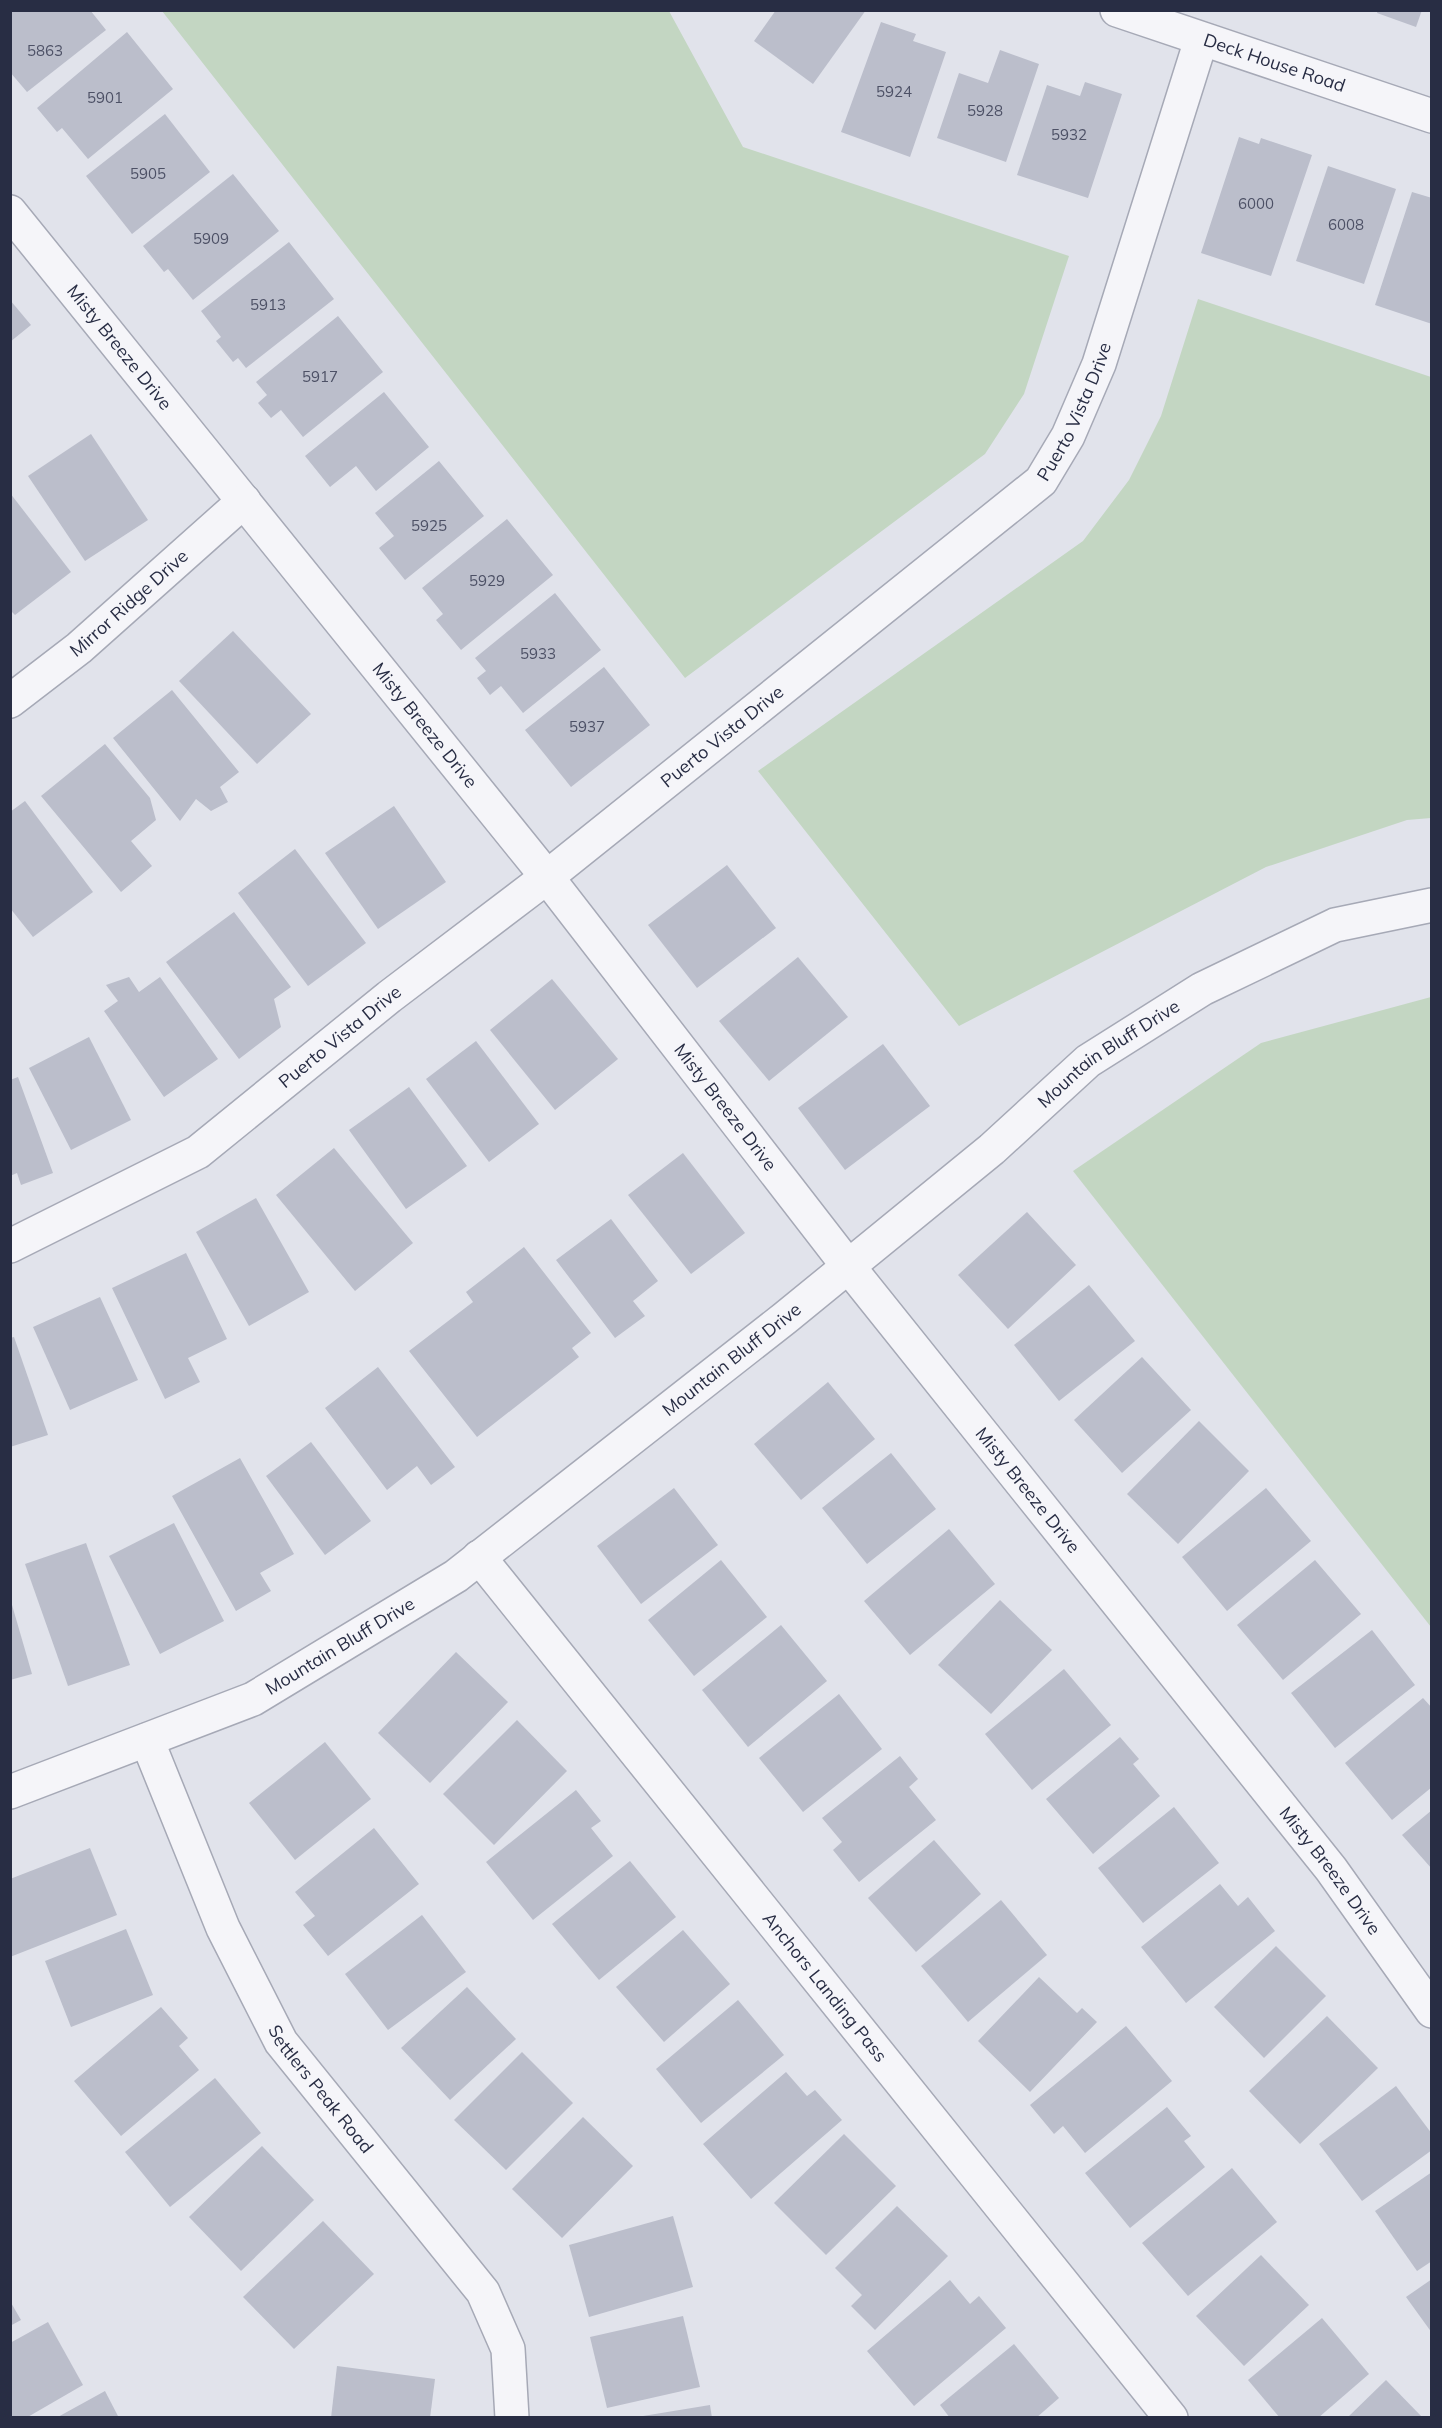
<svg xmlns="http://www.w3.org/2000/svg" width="1442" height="2428" font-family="Mulish,sans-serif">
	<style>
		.green { fill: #c3d6c2 }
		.building { fill: #bbbecb }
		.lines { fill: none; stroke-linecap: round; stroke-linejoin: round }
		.minor-casing { stroke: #a6a9b6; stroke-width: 36 }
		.tertiary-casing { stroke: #a6a9b6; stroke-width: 36 }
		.minor { stroke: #f5f5f9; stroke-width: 33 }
		.tertiary { stroke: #f5f5f9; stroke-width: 33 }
		.labels { text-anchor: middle; stroke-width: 6; stroke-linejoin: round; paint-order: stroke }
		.number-label { font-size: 15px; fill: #4d5166 }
		.street-label { font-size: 18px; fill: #282d44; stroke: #f1f3f8 }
	</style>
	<rect width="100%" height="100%" fill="#e1e3eb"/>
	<g class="green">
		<polygon points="162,11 669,11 743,147 1069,256 1024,394 985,454 685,678"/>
		<polygon points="1198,299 1431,377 1431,818 1407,820 1266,867 959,1026 758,771 1083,541 1129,480 1161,416"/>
		<polygon points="1431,997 1432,997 1431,1627 1073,1171 1261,1043"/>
	</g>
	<g class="building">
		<polygon points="12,10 90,10 106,30 27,92 10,72"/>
		<polygon points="776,10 866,10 813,84 754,41"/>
		<polygon points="1378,10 1422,10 1416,27 1377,13"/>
		<polygon points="881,22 916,34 913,41 946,52 910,157 841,132"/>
		<polygon points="127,32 173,89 88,159 62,128 57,132 37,108"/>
		<polygon points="1000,50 1039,64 1006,162 937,138 959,73 988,83"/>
		<polygon points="1085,82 1122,94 1088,198 1017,175 1047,85 1080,96"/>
		<polygon points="165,114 210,172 132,234 86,176"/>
		<polygon points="1239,137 1259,144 1261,138 1312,155 1271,276 1201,253"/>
		<polygon points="1328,166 1396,189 1364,284 1296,261"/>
		<polygon points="233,174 279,231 193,300 168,269 164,272 143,246"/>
		<polygon points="1412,192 1432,198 1432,324 1375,305"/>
		<polygon points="289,242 334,299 246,368 238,358 233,362 216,341 221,337 201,311"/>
		<polygon points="10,300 31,325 10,342"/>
		<polygon points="338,316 383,372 303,437 281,410 271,418 258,403 267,395 256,382"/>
		<polygon points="384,392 429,447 376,491 356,466 330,487 305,456"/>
		<polygon points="91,434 148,520 85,561 28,476"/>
		<polygon points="439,461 484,516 405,580 379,548 394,536 375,513"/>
		<polygon points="10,493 71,572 15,615 10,610"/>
		<polygon points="507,519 553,575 461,650 436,620 443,614 422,588"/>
		<polygon points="555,593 601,650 523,713 501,686 490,695 477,678 486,671 475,658"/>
		<polygon points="233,631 311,714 257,764 179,681"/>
		<polygon points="604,667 650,725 571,787 525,730"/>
		<polygon points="172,690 239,772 220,787 228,802 211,811 196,799 180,821 113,738"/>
		<polygon points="105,744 150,798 156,820 131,841 152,866 121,892 41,796"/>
		<polygon points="25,801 93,892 33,937 10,908 10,812"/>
		<polygon points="394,806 446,882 378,929 325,853"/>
		<polygon points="295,849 366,943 308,986 238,893"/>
		<polygon points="727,865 776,928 697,988 648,925"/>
		<polygon points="234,912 291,987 274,999 281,1027 239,1059 166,962"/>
		<polygon points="798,957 848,1017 769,1081 719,1021"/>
		<polygon points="129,977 139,992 160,977 218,1059 164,1097 104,1011 118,1001 106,985"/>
		<polygon points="552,979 618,1059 555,1110 490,1030"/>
		<polygon points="89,1037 131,1120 71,1150 29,1068"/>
		<polygon points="476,1041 539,1124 489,1162 426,1079"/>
		<polygon points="883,1044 930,1106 845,1170 798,1108"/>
		<polygon points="18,1077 53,1173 21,1185 17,1173 10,1176 10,1080"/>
		<polygon points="409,1087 467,1166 406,1209 349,1130"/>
		<polygon points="334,1148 413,1243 355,1291 276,1195"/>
		<polygon points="683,1153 745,1233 691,1274 628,1195"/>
		<polygon points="256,1198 309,1292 249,1326 196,1232"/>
		<polygon points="1027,1212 1076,1265 1008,1329 958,1275"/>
		<polygon points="611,1219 658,1281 633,1301 645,1316 615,1338 556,1260"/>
		<polygon points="524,1247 591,1333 572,1348 579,1357 477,1437 409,1351 473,1302 466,1292"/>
		<polygon points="186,1253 227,1339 188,1358 200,1382 165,1399 112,1288"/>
		<polygon points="1089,1285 1135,1341 1059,1401 1014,1345"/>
		<polygon points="100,1297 138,1380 70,1410 33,1327"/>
		<polygon points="14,1337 48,1435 10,1447 10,1338"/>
		<polygon points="1142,1357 1191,1410 1122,1473 1074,1420"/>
		<polygon points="378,1367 455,1467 431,1485 417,1466 387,1490 325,1408"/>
		<polygon points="828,1382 875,1439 801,1500 754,1444"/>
		<polygon points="1199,1421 1249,1471 1178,1544 1127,1494"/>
		<polygon points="311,1442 371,1521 325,1555 266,1476"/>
		<polygon points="891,1453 936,1509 867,1564 822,1508"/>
		<polygon points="240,1458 294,1554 260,1573 271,1591 236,1611 172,1496"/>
		<polygon points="674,1488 718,1545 641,1604 597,1546"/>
		<polygon points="1266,1488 1311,1541 1227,1611 1182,1557"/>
		<polygon points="174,1523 224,1621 160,1654 109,1556"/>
		<polygon points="949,1529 995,1584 910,1655 864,1601"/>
		<polygon points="86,1543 130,1665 68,1686 25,1564"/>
		<polygon points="721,1560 767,1617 694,1676 648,1620"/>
		<polygon points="1315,1560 1361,1614 1283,1680 1237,1625"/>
		<polygon points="10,1598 32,1674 10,1680"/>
		<polygon points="1000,1600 1052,1650 991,1714 938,1665"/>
		<polygon points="781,1625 827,1681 748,1747 702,1690"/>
		<polygon points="1372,1630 1415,1685 1335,1748 1291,1693"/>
		<polygon points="456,1652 508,1702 430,1783 378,1733"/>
		<polygon points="1064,1669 1111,1725 1032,1790 985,1734"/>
		<polygon points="839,1694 882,1749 803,1812 759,1758"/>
		<polygon points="1423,1698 1432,1708 1432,1787 1392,1820 1345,1763"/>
		<polygon points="517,1720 567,1771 494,1845 443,1794"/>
		<polygon points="1120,1737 1139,1759 1133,1764 1160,1796 1093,1854 1046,1799"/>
		<polygon points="325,1742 371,1799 295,1860 249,1803"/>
		<polygon points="900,1756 918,1779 909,1787 936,1820 859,1882 833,1850 842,1842 822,1818"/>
		<polygon points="576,1790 601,1821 591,1828 613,1856 533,1920 486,1862"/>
		<polygon points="1174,1807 1219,1863 1143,1923 1098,1868"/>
		<polygon points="1432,1810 1432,1869 1402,1835"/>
		<polygon points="374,1828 419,1884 328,1956 303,1925 315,1916 295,1892"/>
		<polygon points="934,1840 981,1894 916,1952 868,1898"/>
		<polygon points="90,1848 117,1915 10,1957 10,1879"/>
		<polygon points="630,1861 676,1917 599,1980 552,1924"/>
		<polygon points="1220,1884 1238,1906 1248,1897 1275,1931 1186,2003 1141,1947"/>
		<polygon points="1001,1900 1047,1955 968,2022 921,1966"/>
		<polygon points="422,1915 466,1972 388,2030 345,1974"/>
		<polygon points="126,1929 153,1995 71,2027 45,1961"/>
		<polygon points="683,1930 730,1984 664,2042 616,1987"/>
		<polygon points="1276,1946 1326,1996 1264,2058 1214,2007"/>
		<polygon points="1039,1977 1077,2013 1082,2008 1097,2022 1030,2092 978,2041"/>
		<polygon points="467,1987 516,2039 450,2100 401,2048"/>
		<polygon points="738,2000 784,2055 701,2123 656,2069"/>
		<polygon points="161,2007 188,2038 179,2046 199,2070 121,2136 74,2081"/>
		<polygon points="1327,2016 1378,2068 1300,2144 1249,2091"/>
		<polygon points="1126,2026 1172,2081 1085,2153 1063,2126 1054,2134 1030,2105"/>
		<polygon points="522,2052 573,2103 506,2170 454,2120"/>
		<polygon points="786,2072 807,2096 815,2090 842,2120 751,2199 703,2144"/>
		<polygon points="215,2078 261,2133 170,2207 125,2152"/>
		<polygon points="1396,2086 1432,2134 1432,2150 1362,2201 1319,2144"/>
		<polygon points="1167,2107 1191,2136 1184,2141 1205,2167 1130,2228 1085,2173"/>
		<polygon points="583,2117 633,2166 562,2238 512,2189"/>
		<polygon points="844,2134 896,2186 826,2255 774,2203"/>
		<polygon points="262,2146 314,2200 241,2271 189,2217"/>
		<polygon points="1232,2168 1277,2222 1188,2296 1142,2243"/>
		<polygon points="1432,2172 1432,2261 1417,2271 1375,2211"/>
		<polygon points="897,2206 948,2256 875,2330 851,2306 862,2295 835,2268"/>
		<polygon points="673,2216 693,2287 589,2317 569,2245"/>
		<polygon points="323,2221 374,2274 294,2349 243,2297"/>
		<polygon points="1261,2255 1309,2305 1244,2366 1196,2316"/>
		<polygon points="1432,2279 1432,2333 1406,2297"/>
		<polygon points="950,2280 970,2304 979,2296 1006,2328 914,2406 867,2351"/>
		<polygon points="10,2301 21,2320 10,2326"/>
		<polygon points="683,2316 700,2387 607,2408 590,2337"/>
		<polygon points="1322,2318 1369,2374 1318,2418 1280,2418 1248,2380"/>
		<polygon points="48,2322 83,2385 26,2418 10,2418 10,2343"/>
		<polygon points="1014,2344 1059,2398 1036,2418 950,2418 940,2405"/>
		<polygon points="337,2366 435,2379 430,2418 331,2418"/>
		<polygon points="1386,2380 1423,2418 1347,2418"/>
		<polygon points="105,2391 119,2418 56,2418"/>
		<polygon points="710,2405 712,2418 643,2418 643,2416"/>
	</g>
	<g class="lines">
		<g class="minor-casing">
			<g id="minor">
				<path id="s1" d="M 1117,10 L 1432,116"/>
				<path id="s2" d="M 10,212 L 547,877 L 848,1266 L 1331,1869 L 1432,2011"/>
				<path id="s3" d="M 10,701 L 79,648 L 244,501"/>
				<path id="s4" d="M 10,1246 L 198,1152 L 389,997 L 547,877 L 1041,481 L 1068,436 L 1099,364 L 1201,40"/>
				<path id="s5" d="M 479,1557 L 1171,2418"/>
				<path id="s6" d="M 147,1740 L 223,1928 L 281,2042 L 483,2292 L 508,2349 L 512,2418"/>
			</g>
		</g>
		<g class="tertiary-casing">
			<g id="tertiary">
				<path id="s7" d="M 10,1792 L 253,1699 L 456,1576 L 785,1318 L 992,1149 L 1088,1061 L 1202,989 L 1335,925 L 1432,905"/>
			</g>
		</g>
		<use href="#minor" class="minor"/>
		<use href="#tertiary" class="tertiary"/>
	</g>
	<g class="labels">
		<g class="number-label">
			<text x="45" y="56">5863</text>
			<text x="894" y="97">5924</text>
			<text x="105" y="103">5901</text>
			<text x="985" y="116">5928</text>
			<text x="1069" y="140">5932</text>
			<text x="148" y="179">5905</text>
			<text x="1256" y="209">6000</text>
			<text x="1346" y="230">6008</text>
			<text x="211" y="244">5909</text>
			<text x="268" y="310">5913</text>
			<text x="320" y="382">5917</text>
			<text x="429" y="531">5925</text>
			<text x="487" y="586">5929</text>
			<text x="538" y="659">5933</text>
			<text x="587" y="732">5937</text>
		</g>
		<g class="street-label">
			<text dy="6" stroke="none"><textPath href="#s1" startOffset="166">Deck House Road</textPath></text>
			<text dy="6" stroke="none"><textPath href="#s2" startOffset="174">Misty Breeze Drive</textPath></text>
			<text dy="6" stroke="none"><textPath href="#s4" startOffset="1365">Puerto Vista Drive</textPath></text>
			<text dy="6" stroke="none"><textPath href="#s3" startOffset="154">Mirror Ridge Drive</textPath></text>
			<text dy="6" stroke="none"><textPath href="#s2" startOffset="660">Misty Breeze Drive</textPath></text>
			<text dy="6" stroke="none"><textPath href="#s4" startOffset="879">Puerto Vista Drive</textPath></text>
			<text dy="6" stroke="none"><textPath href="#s4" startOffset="393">Puerto Vista Drive</textPath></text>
			<text dy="6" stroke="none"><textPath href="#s7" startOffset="1334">Mountain Bluff Drive</textPath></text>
			<text dy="6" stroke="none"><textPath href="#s2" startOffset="1146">Misty Breeze Drive</textPath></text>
			<text dy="6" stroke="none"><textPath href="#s7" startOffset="848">Mountain Bluff Drive</textPath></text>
			<text dy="6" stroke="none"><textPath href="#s2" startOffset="1634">Misty Breeze Drive</textPath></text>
			<text dy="6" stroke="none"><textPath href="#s7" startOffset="362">Mountain Bluff Drive</textPath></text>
			<text dy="6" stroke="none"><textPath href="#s2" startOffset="2120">Misty Breeze Drive</textPath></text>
			<text dy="6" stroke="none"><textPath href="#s5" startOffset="552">Anchors Landing Pass</textPath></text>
			<text dy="6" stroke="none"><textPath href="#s6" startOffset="392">Settlers Peak Road</textPath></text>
		</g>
	</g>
	<rect width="1442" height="2428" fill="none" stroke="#282d44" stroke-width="24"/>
</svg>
